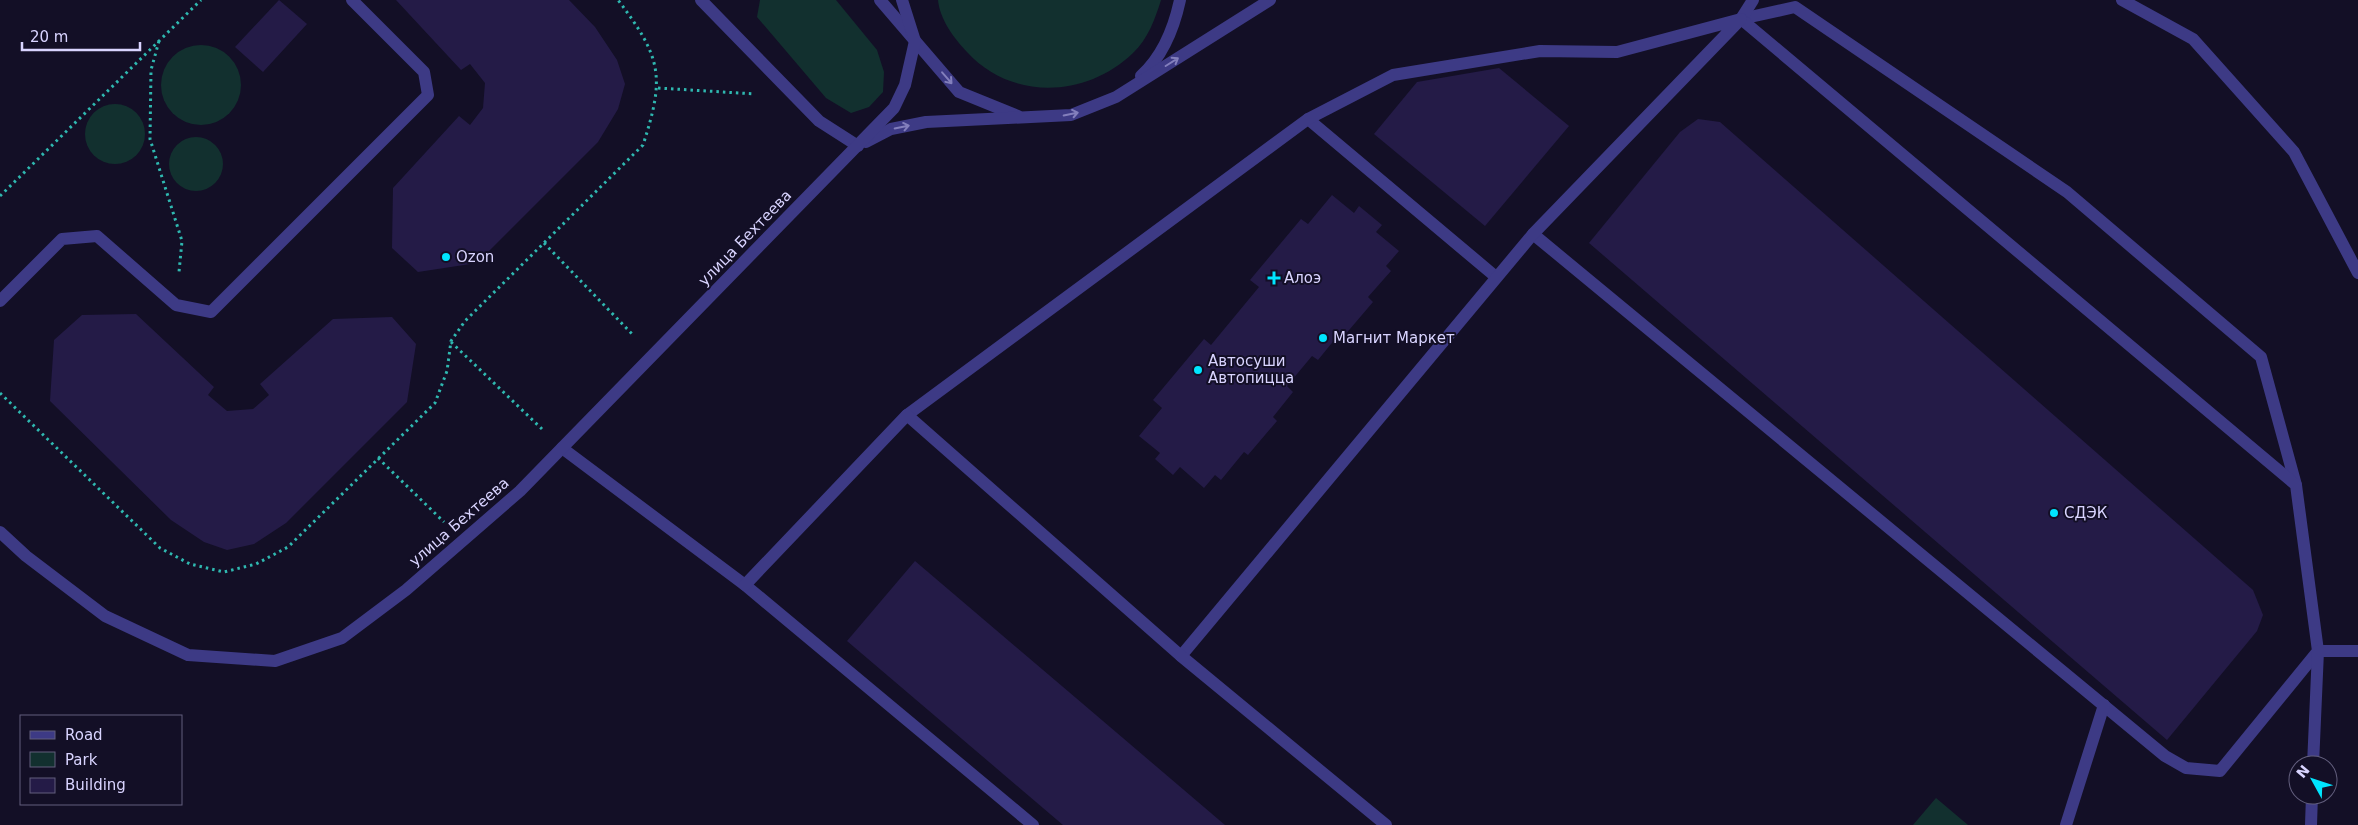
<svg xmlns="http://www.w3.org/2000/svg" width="2358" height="825" font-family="'DejaVu Sans',sans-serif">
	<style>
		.green { fill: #12302f }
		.building { fill: #241b47 }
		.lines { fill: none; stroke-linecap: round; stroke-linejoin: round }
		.path { stroke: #2fb8b0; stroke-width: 3; stroke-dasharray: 2.5 4; stroke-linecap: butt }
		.lane { stroke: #3d3a85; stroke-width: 12 }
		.street { stroke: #3d3a85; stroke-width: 12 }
		.oneway { stroke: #837fbc }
		.poi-dot { fill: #00e5ff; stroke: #130f26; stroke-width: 2 }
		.labels { text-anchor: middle; stroke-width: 4; stroke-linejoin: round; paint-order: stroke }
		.street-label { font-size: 15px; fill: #d9d4ff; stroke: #130f26 }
		.poi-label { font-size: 15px; fill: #d9d4ff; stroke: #130f26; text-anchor: start }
	</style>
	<rect width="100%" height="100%" fill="#130f26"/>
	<g class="green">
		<polygon points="760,0 836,0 877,50 884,72 883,92 869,107 851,113 826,98 757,17"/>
		<path d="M 938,0 L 1161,0 C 1155,19 1148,39 1133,53 C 1086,98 1012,101 967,52 C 954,38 940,20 938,0 Z"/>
		<circle cx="201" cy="85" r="40"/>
		<circle cx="115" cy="134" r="30"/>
		<circle cx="196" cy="164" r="27"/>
		<polygon points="1936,798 1968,825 1913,825"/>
	</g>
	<g class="building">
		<polygon points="279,0 307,24 263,72 235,47"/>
		<polygon points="396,0 569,0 595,27 617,60 625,84 618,109 598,142 477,263 418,272 392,248 393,188 459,116 470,125 483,108 485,83 470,64 461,70"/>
		<polygon points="1499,68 1569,126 1485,226 1374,134 1417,82"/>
		<polygon points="1698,119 1720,122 2253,590 2263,615 2257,631 2167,740 1589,243 1680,132"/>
		<polygon points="1332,195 1354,213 1359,206 1382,225 1376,232 1399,251 1386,266 1391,271 1368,297 1373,302 1344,336 1340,333 1318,360 1312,356 1287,386 1293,392 1273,417 1277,421 1248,455 1244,452 1221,480 1215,475 1204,488 1180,467 1173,475 1155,459 1160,453 1139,436 1162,408 1153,400 1204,339 1211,345 1259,287 1250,280 1301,219 1308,224"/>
		<polygon points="136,314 214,387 208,395 227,411 253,409 269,395 260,384 333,319 392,317 416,344 407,402 286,523 254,544 227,550 204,542 171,520 50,401 54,340 82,315"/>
		<polygon points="915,561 1076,698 1225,825 1063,825 847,641"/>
	</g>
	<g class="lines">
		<g class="path">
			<polyline points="159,41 151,70 150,139 182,241 179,272"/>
			<polyline points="658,88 755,94"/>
			<polyline points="0,196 201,0"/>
			<polyline points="544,243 634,336"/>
			<polyline points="451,342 542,429"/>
			<path d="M 0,393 L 160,548 L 190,564 L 224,572 L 256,564 L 288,547 L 435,403 L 447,371 L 451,341 L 465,321 L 643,145 C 665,77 662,58 618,0"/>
			<polyline points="378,458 444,522"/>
		</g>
		<g class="lane">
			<polyline points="701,0 819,121 858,146"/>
			<polyline points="1741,19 1795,7 2067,192 2261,357 2296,485"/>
			<polyline points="1741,19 1753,0"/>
			<polyline points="1308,119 1496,277"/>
			<polyline points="1533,234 2165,756 2186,768 2220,771 2318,651 2296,485 1741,19"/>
			<polyline points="0,301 62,239 97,236 176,305 211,312 428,95 424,72 352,0"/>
			<polyline points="907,415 1308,119 1393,75 1540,51 1617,52 1741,19 1533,234 1181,656"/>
			<polyline points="562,448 745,585 1033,825"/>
			<polyline points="745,585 907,415 1181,656 1386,825"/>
			<polyline points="2313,765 2318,651 2358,651"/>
			<polyline points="2066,825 2104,705"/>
			<polyline points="2311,825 2312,795"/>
		</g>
		<g class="street">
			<polyline points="880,0 959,92 1018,116"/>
			<polyline points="2122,0 2193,39 2294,152 2358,273"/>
			<path d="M 1141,76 C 1163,56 1174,28 1180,0"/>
			<polyline points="866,142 891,129 926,122 1071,115 1116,97 1270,0"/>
			<polyline points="0,532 26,556 105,616 188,655 275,661 342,638 406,590 520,491 894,108 905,85 915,41 902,0"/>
		</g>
	</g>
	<defs><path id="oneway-shaft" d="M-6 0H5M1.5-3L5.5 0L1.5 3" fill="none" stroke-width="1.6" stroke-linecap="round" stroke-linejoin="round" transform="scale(1.25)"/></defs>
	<g class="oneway">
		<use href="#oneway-shaft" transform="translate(1172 62) rotate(-32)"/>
		<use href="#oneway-shaft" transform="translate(947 78) rotate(49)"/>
		<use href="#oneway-shaft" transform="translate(1071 114) rotate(-12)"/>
		<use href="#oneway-shaft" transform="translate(902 127) rotate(-11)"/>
	</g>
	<g class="poi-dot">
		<circle cx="446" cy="257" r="5"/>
		<path d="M1271.5 270.5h5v5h5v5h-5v5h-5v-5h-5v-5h5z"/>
		<circle cx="1323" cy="338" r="5"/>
		<circle cx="1198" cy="370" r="5"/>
		<circle cx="2054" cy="513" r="5"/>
	</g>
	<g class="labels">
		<g class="street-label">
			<text transform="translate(745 238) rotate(-46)" y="5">улица Бехтеева</text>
			<text transform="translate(459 522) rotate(-41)" y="5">улица Бехтеева</text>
		</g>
		<g class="poi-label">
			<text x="456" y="262">Ozon</text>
			<text x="1284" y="283">Алоэ</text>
			<text x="1333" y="343">Магнит Маркет</text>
			<text x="1208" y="366">Автосуши<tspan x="1208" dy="17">Автопицца</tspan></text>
			<text x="2064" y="518">СДЭК</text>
		</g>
	</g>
	<rect x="20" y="715" width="162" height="90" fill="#130f26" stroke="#625e7d"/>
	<rect x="30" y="731" width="25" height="8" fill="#3d3a85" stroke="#625e7d"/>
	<text x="65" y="740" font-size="15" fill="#d9d4ff">Road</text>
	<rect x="30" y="752" width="25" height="15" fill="#12302f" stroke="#625e7d"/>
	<text x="65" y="765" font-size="15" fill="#d9d4ff">Park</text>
	<rect x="30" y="778" width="25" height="15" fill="#241b47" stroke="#625e7d"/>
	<text x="65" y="790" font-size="15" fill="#d9d4ff">Building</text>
	<g transform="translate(2313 780) rotate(310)"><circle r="24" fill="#130f26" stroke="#625e7d"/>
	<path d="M0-4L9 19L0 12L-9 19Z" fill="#00e5ff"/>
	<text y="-8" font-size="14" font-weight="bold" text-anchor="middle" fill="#d9d4ff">N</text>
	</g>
	<path d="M22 42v8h118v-8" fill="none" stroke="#d9d4ff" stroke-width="2.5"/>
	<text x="30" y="42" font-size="15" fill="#d9d4ff" stroke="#130f26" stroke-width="4" paint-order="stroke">20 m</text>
</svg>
